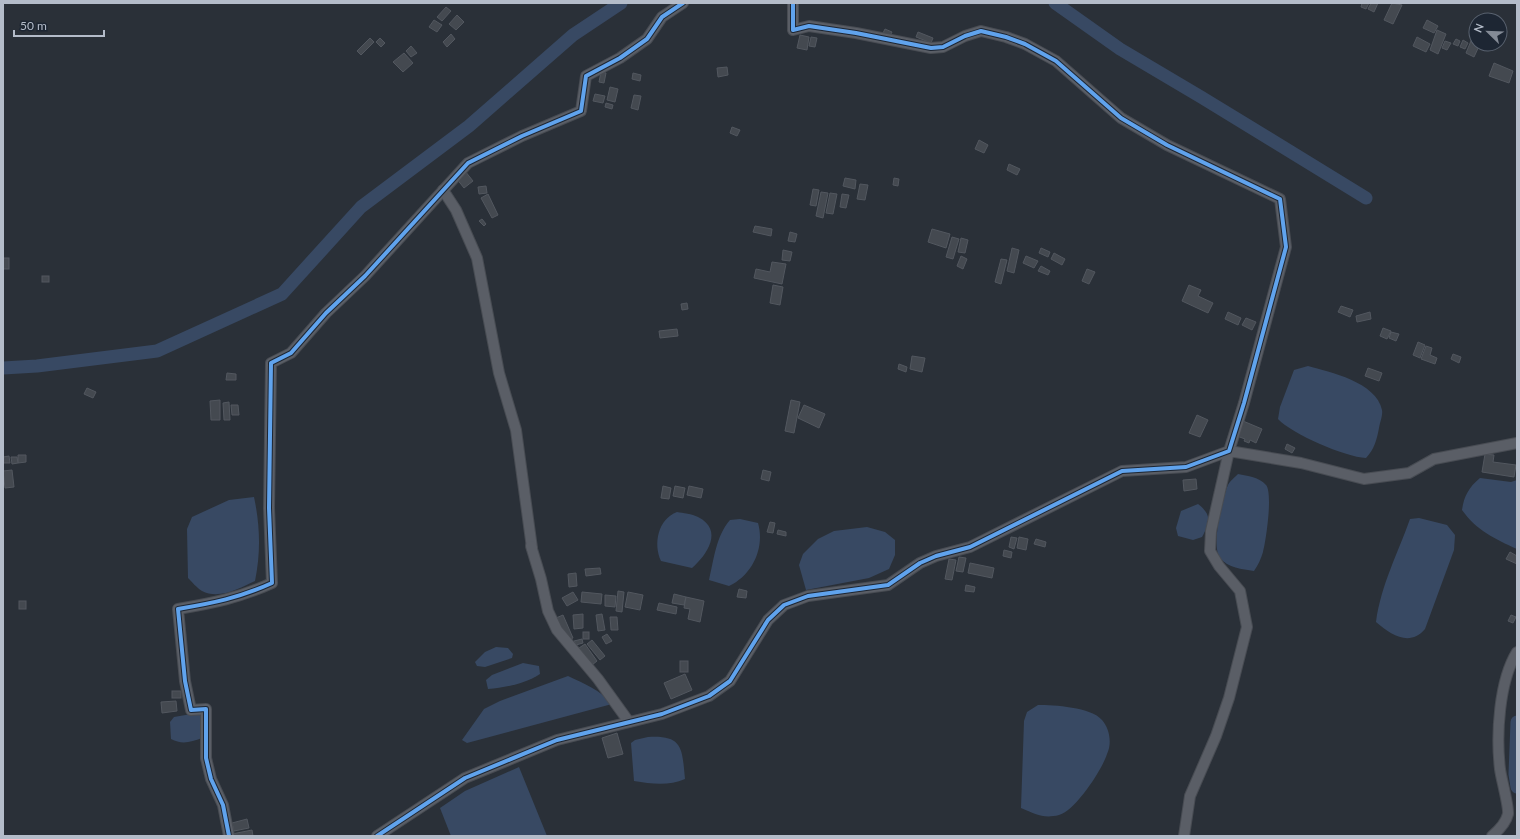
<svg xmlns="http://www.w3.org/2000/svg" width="1520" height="839" font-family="Lato,sans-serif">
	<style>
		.water { fill: #384963 }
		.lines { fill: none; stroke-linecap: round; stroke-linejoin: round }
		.canal { stroke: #384963; stroke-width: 13 }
		.building { fill: #444950; stroke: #52575f }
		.minor-casing { stroke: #484c53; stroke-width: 12 }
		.minor { stroke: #5a5e66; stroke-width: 10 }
		.cycleway-casing { stroke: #1d2633; stroke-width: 6 }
		.cycleway { stroke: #60a3ed; stroke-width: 4 }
	</style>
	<rect width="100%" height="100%" fill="#2a3038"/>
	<g class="water">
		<path d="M 1308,366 C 1330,372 1376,382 1382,410 C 1383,415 1380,422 1379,428 C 1377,439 1374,450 1366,458 C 1345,457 1292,434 1278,419 L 1280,407 L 1294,370 Z"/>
		<path d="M 1238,474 C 1248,476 1259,477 1266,485 C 1273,493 1266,541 1263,552 C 1261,559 1258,565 1254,571 C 1242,569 1228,568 1220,558 C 1211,545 1222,499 1228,485 C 1230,481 1235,477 1238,474 Z"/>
		<path d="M 1480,478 L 1511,482 L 1517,480 L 1517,549 C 1495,539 1476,530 1462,510 C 1464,496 1469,487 1480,478 Z"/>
		<path d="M 254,497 C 260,525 261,552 255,581 C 240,588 219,600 202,591 C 197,588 192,582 188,578 L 187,529 L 192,517 L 229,500 Z"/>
		<path d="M 1198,504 C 1212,515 1210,522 1202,537 L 1193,540 L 1178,536 L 1176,528 L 1181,511 Z"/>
		<path d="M 677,512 C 683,513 692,514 698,517 C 724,530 707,555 692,568 L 661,561 C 653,544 658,519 677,512 Z"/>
		<path d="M 1419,518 L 1447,525 L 1455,535 L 1454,550 L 1425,629 C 1410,647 1391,635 1376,622 C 1381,585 1398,553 1410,519 Z"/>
		<path d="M 740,519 L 758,523 C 765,547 753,575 729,586 L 709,580 C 714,559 716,536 730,520 Z"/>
		<polygon points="867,527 885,532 895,540 895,555 889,569 869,578 806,590 799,565 803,554 818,539 834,531"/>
		<polygon points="496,647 508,648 513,654 512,658 485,667 477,666 475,662 485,652"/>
		<path d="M 523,663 L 539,666 L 540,674 C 525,684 506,687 488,689 L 486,680 L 492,675 Z"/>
		<path d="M 568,676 C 585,684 600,690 612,704 L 467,743 L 462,740 L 484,709 L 500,701 Z"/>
		<path d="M 1038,705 C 1054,705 1091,707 1102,720 C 1110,729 1112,744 1107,754 C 1102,770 1075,811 1059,815 C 1043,819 1036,814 1021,808 L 1024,721 L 1027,712 Z"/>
		<path d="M 197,713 L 201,716 L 202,738 C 191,742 182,745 171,739 L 170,722 L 174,717 Z"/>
		<path d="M 648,737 C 683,735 682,748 685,779 C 669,786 652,784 634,781 L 631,743 L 635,740 Z"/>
		<polygon points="519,767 547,836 451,836 440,808 465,791"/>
	</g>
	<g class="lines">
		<g class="canal">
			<polyline points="1055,3 1120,49 1201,97 1366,198"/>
			<polyline points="3,368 37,366 157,351 282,294 361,207 469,126 573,35 621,3"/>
			<polyline points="1517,722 1515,774 1517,787"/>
		</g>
	</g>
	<g class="building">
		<polygon points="1362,3 1369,3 1366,9 1361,7"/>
		<polygon points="1371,3 1378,3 1374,12 1368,9"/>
		<polygon points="1392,3 1402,5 1393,24 1384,20"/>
		<polygon points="446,7 451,11 442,21 437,17"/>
		<polygon points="457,15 464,22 456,30 449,24"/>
		<polygon points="434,20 442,25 437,32 429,27"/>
		<polygon points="1427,20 1438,26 1434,33 1423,28"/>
		<polygon points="885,29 892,32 889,38 882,35"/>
		<polygon points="1437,30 1446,34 1438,54 1430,50"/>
		<polygon points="918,32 933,38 931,43 916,37"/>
		<polygon points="451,34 455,39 447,47 443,42"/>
		<polygon points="800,35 809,37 807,50 797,48"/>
		<polygon points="1473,36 1476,37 1476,44 1480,44 1474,57 1466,53"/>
		<polygon points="811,37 817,38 815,47 809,46"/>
		<polygon points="1417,37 1430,44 1426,52 1413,46"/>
		<polygon points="370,38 374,42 361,55 357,51"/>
		<polygon points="380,38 385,43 381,47 376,42"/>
		<polygon points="1456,39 1460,41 1458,46 1453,44"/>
		<polygon points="1463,40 1468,43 1465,49 1460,47"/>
		<polygon points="1445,41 1451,43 1447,50 1442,48"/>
		<polygon points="411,46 417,53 411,57 406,51"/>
		<polygon points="404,53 413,63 403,72 393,62"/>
		<polygon points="1494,63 1513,71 1509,83 1489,76"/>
		<polygon points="727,67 728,75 718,77 717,68"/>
		<polygon points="601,72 606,73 604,83 599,82"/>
		<polygon points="633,73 641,75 640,81 632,79"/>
		<polygon points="610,87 618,89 615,102 607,100"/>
		<polygon points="595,94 605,96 603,103 593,101"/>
		<polygon points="634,95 641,96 638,110 631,108"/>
		<polygon points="606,103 613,105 612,109 605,107"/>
		<polygon points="732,127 740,130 737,136 730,133"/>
		<polygon points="979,140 988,145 984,153 975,149"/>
		<polygon points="1009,164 1020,169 1017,175 1007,170"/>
		<polygon points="465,171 473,181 464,188 456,178"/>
		<polygon points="845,178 856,180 855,189 843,186"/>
		<polygon points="894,178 899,179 898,186 893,185"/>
		<polygon points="860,184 868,185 865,200 857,199"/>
		<polygon points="486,186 487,193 479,194 478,187"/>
		<polygon points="813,189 819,190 816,206 810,205"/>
		<polygon points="821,192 828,193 823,218 816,216"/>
		<polygon points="830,193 837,194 833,214 826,213"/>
		<polygon points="488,194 498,215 492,218 481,198"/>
		<polygon points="842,194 849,195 846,208 840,207"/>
		<polygon points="482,219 486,224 484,226 479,221"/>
		<polygon points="755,226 772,229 771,236 753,232"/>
		<polygon points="932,229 950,234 946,248 928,242"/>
		<polygon points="790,232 797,234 795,242 788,241"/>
		<polygon points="952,237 959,239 953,259 946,257"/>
		<polygon points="961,238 968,240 965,253 958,252"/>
		<polygon points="1012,248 1019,250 1014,273 1007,271"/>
		<polygon points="1041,248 1050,252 1048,257 1039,253"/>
		<polygon points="783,250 792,252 790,261 782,260"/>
		<polygon points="1054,253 1065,259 1062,265 1051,259"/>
		<polygon points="961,256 967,259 963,269 957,266"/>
		<polygon points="1026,256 1038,261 1034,268 1023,263"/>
		<rect x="3" y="258" width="6" height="11"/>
		<polygon points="1001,259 1007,260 1001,284 995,282"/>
		<polygon points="772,262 786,264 782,284 754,278 756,269 770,272"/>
		<polygon points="1041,266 1050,271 1048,275 1038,271"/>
		<polygon points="1087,269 1095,272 1089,284 1082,281"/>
		<rect x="42" y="276" width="7" height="6"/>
		<polygon points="773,285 783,287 780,305 770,303"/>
		<polygon points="1189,285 1201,290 1198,296 1213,303 1208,313 1182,301"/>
		<polygon points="687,303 688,309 682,310 681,304"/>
		<polygon points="1341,306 1353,310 1350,317 1338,312"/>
		<polygon points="1228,312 1241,318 1238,325 1225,319"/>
		<polygon points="1370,312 1371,319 1357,322 1356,316"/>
		<polygon points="1246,318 1256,322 1252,330 1242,325"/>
		<polygon points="1383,328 1391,331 1387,339 1380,336"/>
		<polygon points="677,329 678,336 660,338 659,331"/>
		<polygon points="1391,332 1399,334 1396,341 1389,338"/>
		<polygon points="1418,342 1425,345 1420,358 1413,355"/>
		<polygon points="1426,346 1432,348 1430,355 1437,358 1435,364 1421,359"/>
		<polygon points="1453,354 1461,357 1459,363 1451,359"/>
		<polygon points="912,356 925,358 922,372 910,369"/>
		<polygon points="899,364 907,367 906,372 898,369"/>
		<polygon points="1368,368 1382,373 1379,381 1365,376"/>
		<polygon points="227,373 236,374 236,380 226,380"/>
		<polygon points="87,388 96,392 93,398 84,394"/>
		<polygon points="220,400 220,420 211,420 210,401"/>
		<polygon points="791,400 800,402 794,433 785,431"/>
		<polygon points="229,402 230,420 224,420 223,403"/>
		<polygon points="231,405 238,405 239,415 232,415"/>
		<polygon points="804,405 825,414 819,428 798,418"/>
		<polygon points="1197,415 1208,420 1200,437 1189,433"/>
		<polygon points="1243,421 1262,429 1256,443 1250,440 1249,443 1244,441 1245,439 1237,436"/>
		<polygon points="1287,444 1295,448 1292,453 1285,449"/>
		<polygon points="1485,454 1494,455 1493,462 1516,465 1514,477 1482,472"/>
		<polygon points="18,455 26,455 26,462 18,463"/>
		<polygon points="9,456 10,463 3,463 3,457"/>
		<polygon points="11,457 17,457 18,463 12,464"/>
		<polygon points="12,470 14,487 5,488 3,471"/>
		<polygon points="763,470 771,472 769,481 761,479"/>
		<polygon points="1196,479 1197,489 1184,491 1183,480"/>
		<polygon points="663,486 671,488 669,499 661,498"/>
		<polygon points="675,486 685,488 683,498 673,496"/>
		<polygon points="689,486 703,489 701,498 687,495"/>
		<polygon points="770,522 775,523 773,533 767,532"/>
		<polygon points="778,530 786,532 786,536 777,534"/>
		<polygon points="1011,537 1017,538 1014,549 1009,547"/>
		<polygon points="1019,537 1028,539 1026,550 1017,548"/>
		<polygon points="1036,539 1046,542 1045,547 1034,544"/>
		<polygon points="1004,550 1012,552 1011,558 1003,556"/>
		<polygon points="1510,552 1517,556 1517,564 1506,559"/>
		<polygon points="959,557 966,558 963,572 956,571"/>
		<polygon points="949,559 956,560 952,580 945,579"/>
		<polygon points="970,563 994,568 992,578 968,573"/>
		<polygon points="600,568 601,574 586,576 585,569"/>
		<polygon points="576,573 577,586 569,587 568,574"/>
		<polygon points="966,585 975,587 974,592 965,591"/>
		<polygon points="739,589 747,591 746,598 737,597"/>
		<polygon points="618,591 624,592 622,612 616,611"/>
		<polygon points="573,592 578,600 567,606 562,598"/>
		<polygon points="582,592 602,594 601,604 581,602"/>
		<polygon points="628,592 643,595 640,610 625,607"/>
		<polygon points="674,594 686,597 684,605 672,603"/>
		<polygon points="605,595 616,596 615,607 605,606"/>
		<polygon points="686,597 704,601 700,622 688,619 690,609 684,608"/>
		<rect x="19" y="601" width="7" height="8"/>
		<polygon points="659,603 677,607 676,614 657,610"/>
		<polygon points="583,614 583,628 574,629 573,615"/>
		<polygon points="602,614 605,630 598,631 596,615"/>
		<polygon points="563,615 573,638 566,641 556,618"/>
		<polygon points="1511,615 1516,617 1513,623 1508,621"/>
		<polygon points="610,617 617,617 618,630 611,630"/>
		<rect x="583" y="632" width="6" height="7"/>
		<polygon points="607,634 612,641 606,644 602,637"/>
		<polygon points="582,639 583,643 576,645 574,641"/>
		<polygon points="592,640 605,656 600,660 587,644"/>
		<polygon points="585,644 597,661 592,665 579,648"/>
		<rect x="680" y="661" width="8" height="11"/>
		<polygon points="685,674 692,690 671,699 664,683"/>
		<rect x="172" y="691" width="9" height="7"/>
		<polygon points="176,701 177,711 162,713 161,702"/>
		<polygon points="617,733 623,754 608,758 602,738"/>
		<polygon points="247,819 249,828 234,831 232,823"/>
		<polygon points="252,830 253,836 232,836 232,834"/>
	</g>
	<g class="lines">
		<g class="minor-casing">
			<g id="minor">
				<polyline points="443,190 456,210 477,258 499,373 516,430 532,548"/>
				<polyline points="531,546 541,579 548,611 557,630 598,679 629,722"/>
				<path d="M 229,836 L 223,805 L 211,779 L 206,758 L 206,709 L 191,710 L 185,681 L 178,609 C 213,603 239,598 272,583 L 269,508 L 271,363 L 291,353 L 326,313 L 365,276 L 468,163 L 522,136 L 581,111 L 586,76 L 620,58 L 647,39 L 662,17 L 683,3"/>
				<polyline points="377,836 465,778 557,740 662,714 709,696 730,681 768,620 784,605 808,596 888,585 920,563 936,556 970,547 1122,471 1186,467 1229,451 1244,403 1286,247 1280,199 1167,145 1121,118 1056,61 1025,44 1006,37 981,31 965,36 943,47 931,48 856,33 809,26 793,30 793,3"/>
				<polyline points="1184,836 1190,796 1216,736 1229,698 1247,627 1240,591 1219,566 1210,551 1211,531 1229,451 1301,463 1364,479 1409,473 1434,459 1517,443"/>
				<path d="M 1492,836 C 1499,830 1506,823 1508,814 C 1509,806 1501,778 1500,769 C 1496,735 1499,681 1517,652"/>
			</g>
		</g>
		<use href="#minor" class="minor"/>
		<g class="cycleway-casing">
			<g id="cycleway">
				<path d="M 229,836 L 223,805 L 211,779 L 206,758 L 206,709 L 191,710 L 185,681 L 178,609 C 213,603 239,598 272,583 L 269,508 L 271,363 L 291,353 L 326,313 L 365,276 L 468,163 L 522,136 L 581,111 L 586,76 L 620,58 L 647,39 L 662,17 L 683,3"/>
				<polyline points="377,836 465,778 557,740 662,714 709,696 730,681 768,620 784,605 808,596 888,585 920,563 936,556 970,547 1122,471 1186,467 1229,451 1244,403 1286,247 1280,199 1167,145 1121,118 1056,61 1025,44 1006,37 981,31 965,36 943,47 931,48 856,33 809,26 793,30 793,3"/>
			</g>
		</g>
		<use href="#cycleway" class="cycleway"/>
	</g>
	<rect width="1520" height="839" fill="none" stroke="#b4bcc9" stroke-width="8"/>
	<g transform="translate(1488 32) rotate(293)"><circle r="19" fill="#1d2633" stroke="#59626f"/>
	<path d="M0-3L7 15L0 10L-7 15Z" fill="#848b96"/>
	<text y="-6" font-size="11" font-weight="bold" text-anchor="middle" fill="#b4bcc9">N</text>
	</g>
	<path d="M14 30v6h90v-6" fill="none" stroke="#b4bcc9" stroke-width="2"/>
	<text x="20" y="30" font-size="12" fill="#b4bcc9" stroke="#1d2633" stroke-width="3" paint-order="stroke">50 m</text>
</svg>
